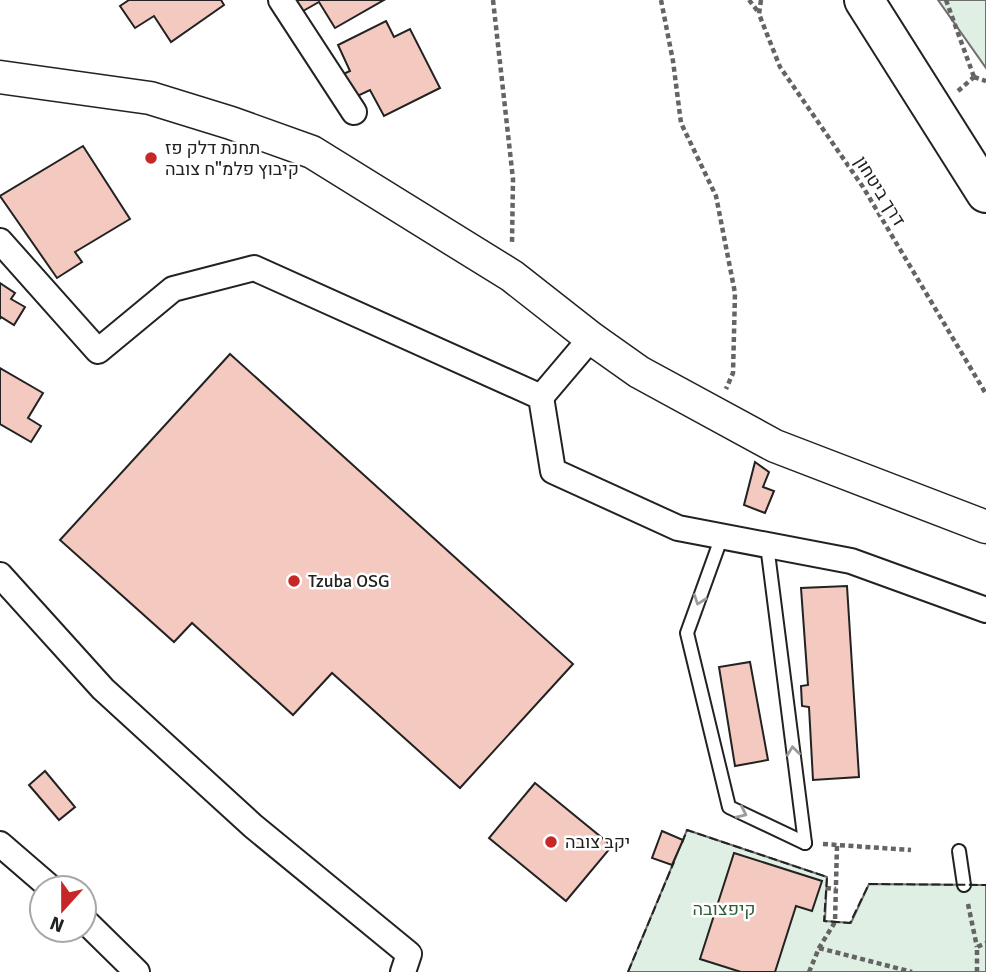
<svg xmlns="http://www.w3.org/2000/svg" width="986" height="972" font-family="Signika,Heebo,sans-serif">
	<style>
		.green { fill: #e0efe3; stroke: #6f6f6f; stroke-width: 2 }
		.building { fill: #f3c9c0; stroke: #222; stroke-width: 2 }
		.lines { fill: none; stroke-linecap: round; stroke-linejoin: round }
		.service-casing { stroke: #222; stroke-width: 16 }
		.minor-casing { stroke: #222; stroke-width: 28 }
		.tertiary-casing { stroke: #222; stroke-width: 35 }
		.primary-casing { stroke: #222; stroke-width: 42 }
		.path { stroke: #646464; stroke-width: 4.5; stroke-dasharray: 5 3.5; stroke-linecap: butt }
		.service { stroke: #fff; stroke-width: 12 }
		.minor { stroke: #fff; stroke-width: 24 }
		.tertiary { stroke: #fff; stroke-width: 32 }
		.primary { stroke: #fff; stroke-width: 38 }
		.fence { stroke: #222; stroke-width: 2; stroke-dasharray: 9 3.5; stroke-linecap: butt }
		.oneway { stroke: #9c9c9c }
		.poi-dot { fill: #c62828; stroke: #fff; stroke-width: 2.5 }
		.labels { text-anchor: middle; stroke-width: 5; stroke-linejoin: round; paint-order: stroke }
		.poi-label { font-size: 18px; fill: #222; stroke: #fff; text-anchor: start }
		.street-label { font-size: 18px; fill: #222; stroke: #fff }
		.park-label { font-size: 18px; fill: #2f5e38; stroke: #fff }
	</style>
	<rect width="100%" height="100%" fill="#fff"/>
	<g class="green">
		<polygon points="938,0 986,0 986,68"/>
		<polygon points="687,830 827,877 825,921 851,923 869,884 986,885 986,972 628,972"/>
	</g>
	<g class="building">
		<polygon points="129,0 221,0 224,5 171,42 154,16 135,28 120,6"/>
		<polygon points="296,0 384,0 335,28 319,2 303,11"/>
		<polygon points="386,21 394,37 410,29 440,88 384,116 370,90 351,99 339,76 350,71 338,45"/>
		<polygon points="83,146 130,219 75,252 82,262 57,278 0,196"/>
		<polygon points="0,283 15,293 11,299 25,307 14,325 1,317 0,319"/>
		<polygon points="230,354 573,664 460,788 332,673 293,715 192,623 174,642 60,540"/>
		<polygon points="0,368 43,393 28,418 41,426 31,442 0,424"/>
		<polygon points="755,462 769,472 763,487 774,491 765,513 744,505"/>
		<polygon points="847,586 859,777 813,780 809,707 802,706 801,686 808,685 801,588"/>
		<polygon points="750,662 768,760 735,766 719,667"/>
		<polygon points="45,771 75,807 59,820 29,785"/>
		<polygon points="535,783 612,846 566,901 489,838"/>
		<polygon points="662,831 683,840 672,865 652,858"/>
		<polygon points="734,853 822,881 812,911 796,906 775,972 741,972 700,959"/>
	</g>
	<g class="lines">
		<g class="service-casing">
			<g id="service">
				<polyline points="722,536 687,633 729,807 805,843"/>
				<polyline points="767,545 805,843"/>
				<polyline points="959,851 964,885"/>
			</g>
		</g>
		<g class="minor-casing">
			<g id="minor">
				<polyline points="281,0 354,112"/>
				<polyline points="0,241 98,351 173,289 254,268 541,397 553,471 678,528 851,561 986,610"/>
				<polyline points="541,397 591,338"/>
				<polyline points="0,575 103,689 253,826 409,954 403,972"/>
				<polyline points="0,844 51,888"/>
				<polyline points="84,920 137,972"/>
			</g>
		</g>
		<g class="tertiary-casing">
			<polyline id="tertiary" points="0,77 150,98 231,123 312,152 512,276 591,338 639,372 775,446 986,527"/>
		</g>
		<g class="primary-casing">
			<polyline id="primary" points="864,0 986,193"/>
		</g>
		<g class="path">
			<polyline points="493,0 513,179 512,243"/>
			<polyline points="661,0 673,61 681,123 716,196 735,293 733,373 726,389"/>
			<polyline points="749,0 759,13"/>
			<polyline points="761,0 759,14 780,67 863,187 986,394"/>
			<polyline points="946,0 974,77"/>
			<polyline points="974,77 986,81"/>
			<polyline points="958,91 974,77"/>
			<polyline points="823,844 911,850"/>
			<polyline points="826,888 836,889"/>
			<polyline points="968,904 977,947"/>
			<polyline points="819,948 912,972"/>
			<polyline points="809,972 819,948 835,922 837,845"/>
			<polyline points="977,972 977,947 986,943"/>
		</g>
		<use href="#service" class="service"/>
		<use href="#minor" class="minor"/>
		<use href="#tertiary" class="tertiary"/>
		<use href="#primary" class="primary"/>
		<g class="fence">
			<polyline points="682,843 687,830 827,877 824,921 850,923 869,884 986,885"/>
			<polyline points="628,972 674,862"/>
		</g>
	</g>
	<defs><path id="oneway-chevron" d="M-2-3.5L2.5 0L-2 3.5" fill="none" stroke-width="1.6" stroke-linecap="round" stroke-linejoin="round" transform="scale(1.75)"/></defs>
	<g class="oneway">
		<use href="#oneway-chevron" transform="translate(699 600) rotate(110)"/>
		<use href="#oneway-chevron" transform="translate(793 751) rotate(-97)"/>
		<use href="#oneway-chevron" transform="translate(742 813) rotate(25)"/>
	</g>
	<g class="poi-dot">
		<circle cx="151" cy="158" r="7"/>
		<circle cx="294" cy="581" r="7"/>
		<circle cx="551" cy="842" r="7"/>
	</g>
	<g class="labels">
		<g class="poi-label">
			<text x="165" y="154">תחנת דלק פז<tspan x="165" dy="21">קיבוץ פלמ"ח צובה</tspan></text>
			<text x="308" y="587">Tzuba OSG</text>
			<text x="565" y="848">יקב צובה</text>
		</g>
		<g class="street-label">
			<text transform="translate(880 191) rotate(58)" y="6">דרך ביטחון</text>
		</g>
		<g class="park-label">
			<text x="724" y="915">קיפצובה</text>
		</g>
	</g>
	<g transform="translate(63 909) rotate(201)"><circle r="33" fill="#ffffff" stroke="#a7a7a7" stroke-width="2"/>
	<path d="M0-5L12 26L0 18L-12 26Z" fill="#c62828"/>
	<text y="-10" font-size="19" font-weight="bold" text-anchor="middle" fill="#222222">N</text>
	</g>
</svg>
